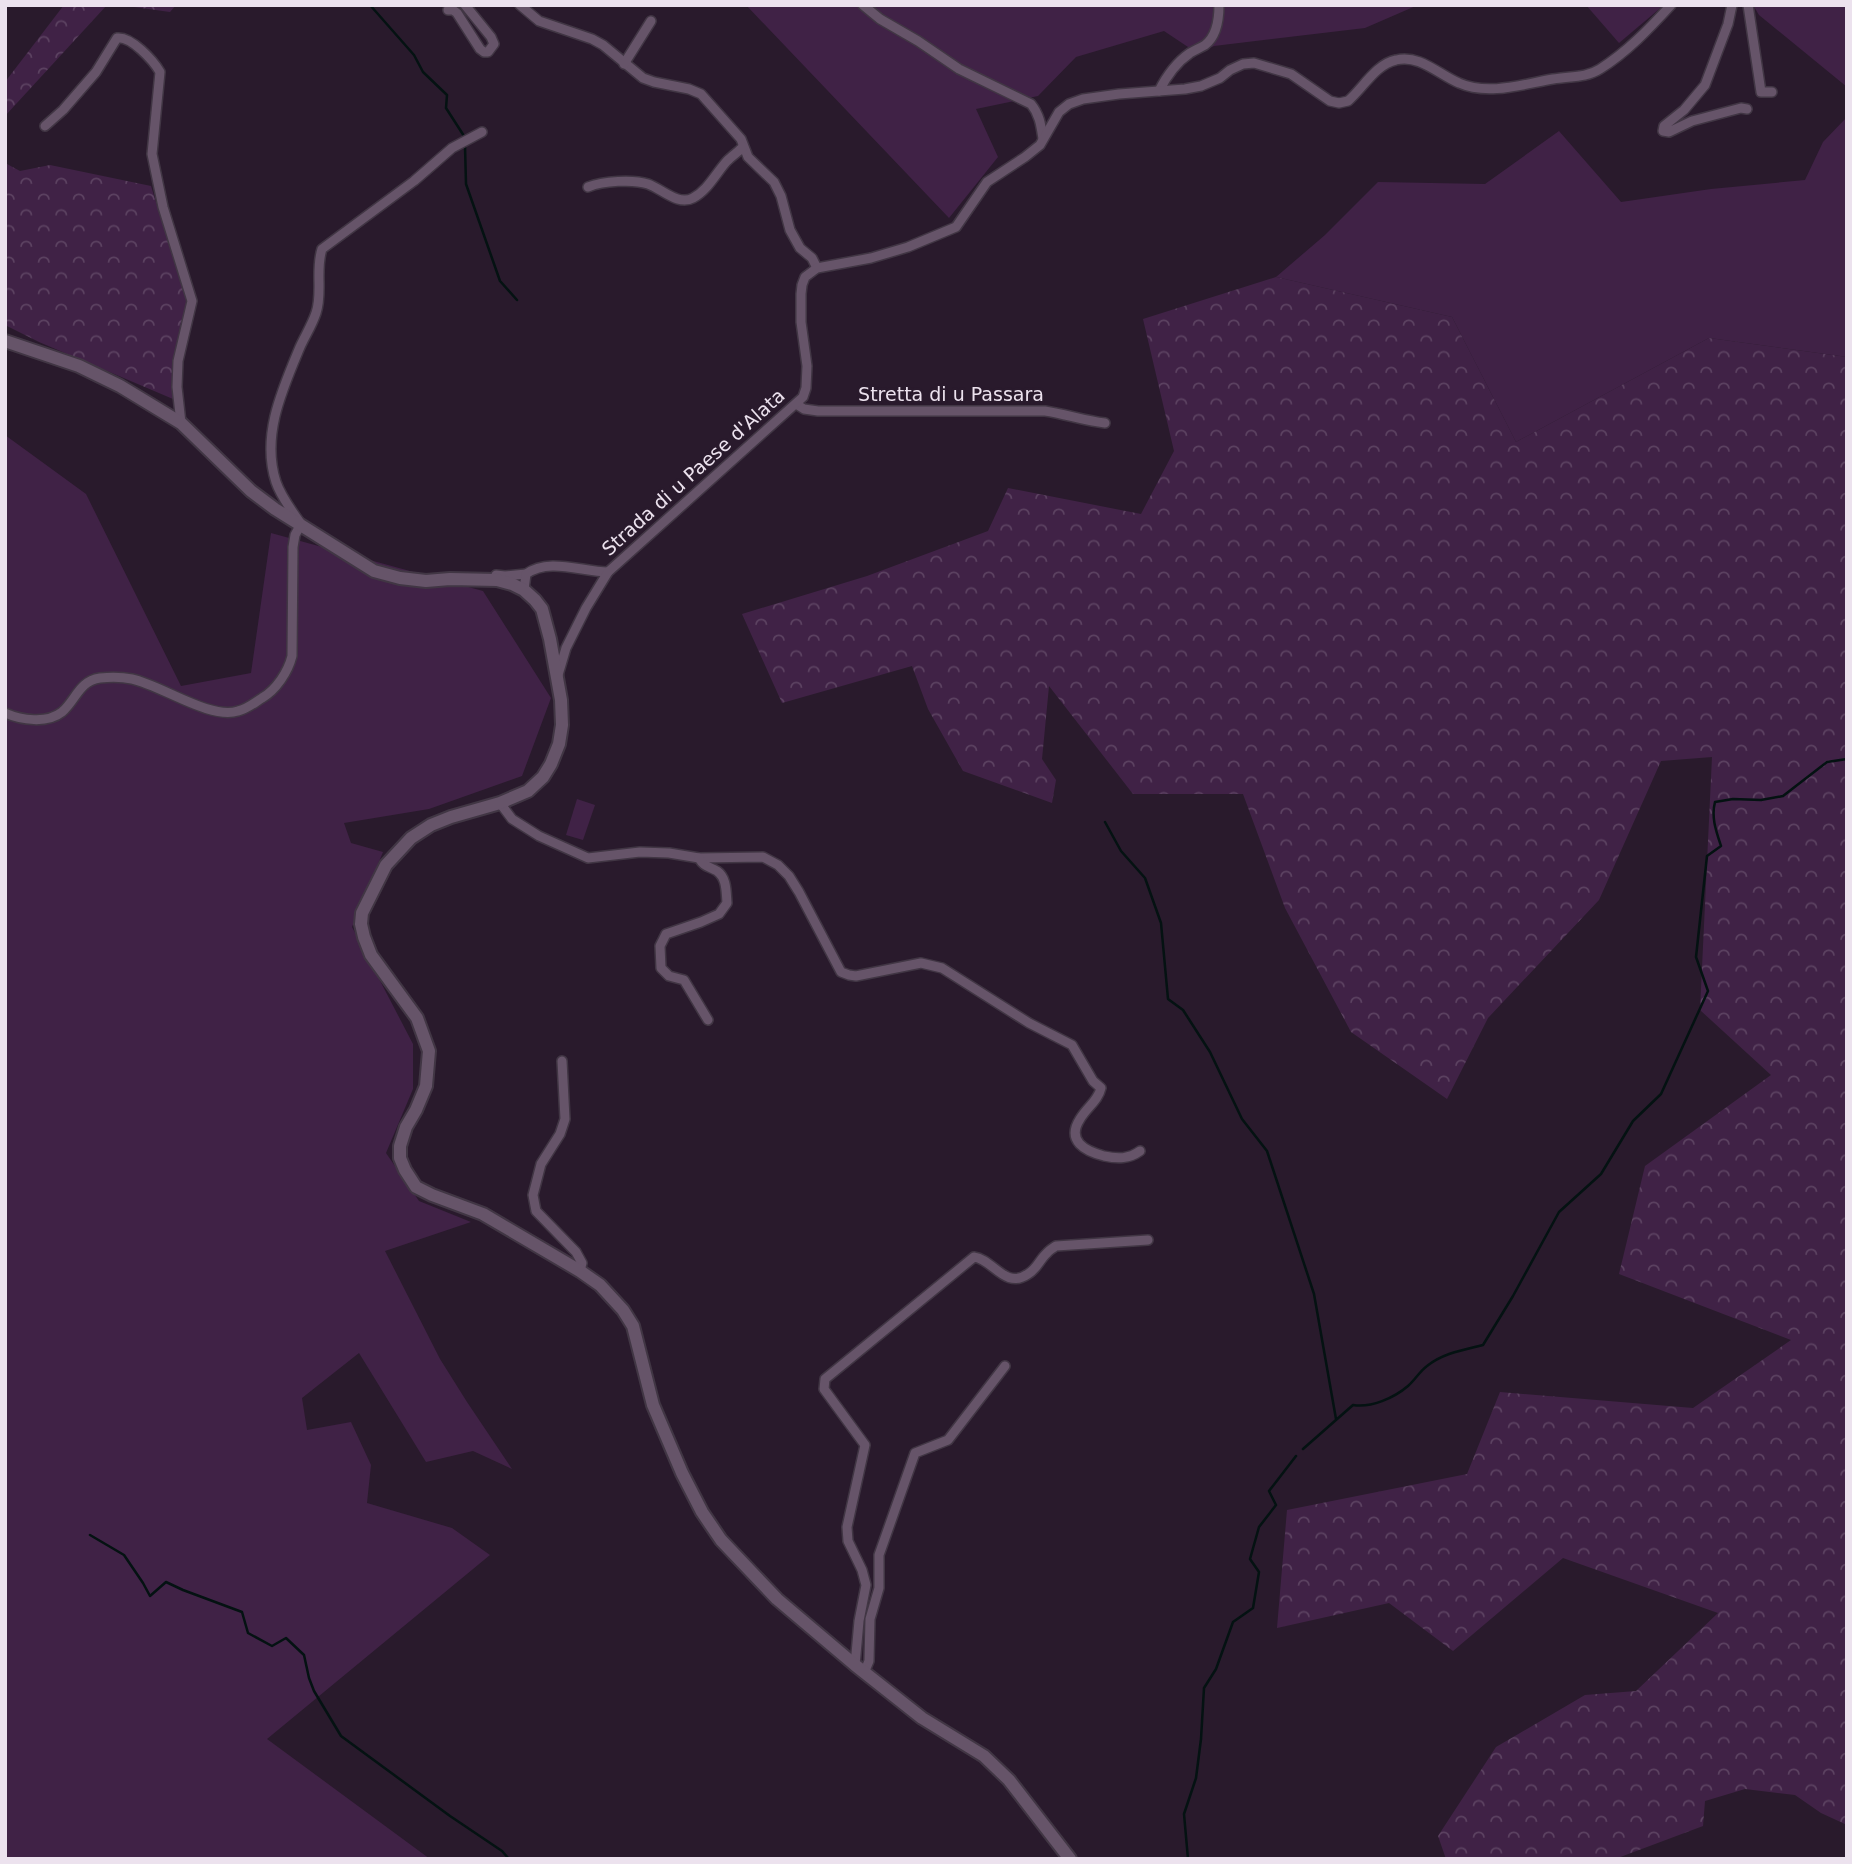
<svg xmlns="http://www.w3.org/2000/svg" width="1852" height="1864" font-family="'DejaVu Sans',sans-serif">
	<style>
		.grass { fill: #402246 }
		.forest { fill: url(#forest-crowns) }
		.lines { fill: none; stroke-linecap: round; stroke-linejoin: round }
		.stream { stroke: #041212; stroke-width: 2.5 }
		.minor-casing { stroke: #413644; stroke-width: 12 }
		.tertiary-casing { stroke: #413644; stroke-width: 16 }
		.minor { stroke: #665469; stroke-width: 9 }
		.tertiary { stroke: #665469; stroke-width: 12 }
		.labels { text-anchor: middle; stroke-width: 5; stroke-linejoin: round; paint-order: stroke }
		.street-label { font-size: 19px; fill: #ece2ee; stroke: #291a2c }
	</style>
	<defs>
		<pattern id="forest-crowns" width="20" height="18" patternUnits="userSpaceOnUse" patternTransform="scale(1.75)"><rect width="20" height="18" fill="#402246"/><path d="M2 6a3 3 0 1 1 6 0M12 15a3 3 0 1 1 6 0" fill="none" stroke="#5c4261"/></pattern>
	</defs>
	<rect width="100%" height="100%" fill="#291a2c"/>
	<g class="grass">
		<polygon points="746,5 1418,5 1365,28 1214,46 1197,53 1164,31 1076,57 1038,96 976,109 998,157 949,218"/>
		<polygon points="1586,5 1664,5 1619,43"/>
		<polygon points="1753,5 1847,5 1847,87 1759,15"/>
		<polygon points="1847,117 1847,357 1709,338 1516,442 1452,317 1276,277 1325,235 1378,182 1485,184 1559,131 1621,202 1711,189 1805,180 1823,142"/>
		<polygon points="5,435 86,494 181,686 251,673 271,533 483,591 551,698 522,776 429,809 344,823 351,843 383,852 352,927 413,1044 413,1089 386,1153 419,1201 471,1222 385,1251 440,1359 467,1402 512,1469 473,1451 426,1462 359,1353 302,1398 307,1430 351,1422 371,1465 367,1503 452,1528 490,1555 267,1739 430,1859 5,1859"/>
		<polygon points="577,799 595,805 583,840 566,835"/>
	</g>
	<g class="forest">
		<polygon points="64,5 107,5 5,116 5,82"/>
		<polygon points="120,5 176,5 170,12"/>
		<polygon points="5,163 20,171 50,165 151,186 187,303 173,365 173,399 39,342 5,325"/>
		<polygon points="1276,277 1452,317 1516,442 1709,338 1847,357 1847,1825 1821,1813 1795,1795 1745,1789 1705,1801 1703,1826 1615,1859 1446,1859 1438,1836 1496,1747 1585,1695 1636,1691 1718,1613 1563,1558 1453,1651 1389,1603 1277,1628 1287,1510 1467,1474 1500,1392 1693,1408 1791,1340 1619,1274 1645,1166 1771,1075 1700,1010 1712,757 1661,761 1599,900 1488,1018 1447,1099 1351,1032 1285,908 1243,794 1133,794 1049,686 1042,759 1056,780 1052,803 963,771 928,709 912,666 782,703 742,614 867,576 988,531 1008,488 1141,514 1174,451 1143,319"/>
	</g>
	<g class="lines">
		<g class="stream">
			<polyline points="370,5 414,55 423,72 447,95 446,108 464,136"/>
			<polyline points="465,146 466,184 500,281 517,300"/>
			<polyline points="1105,822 1121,851 1145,878 1161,923 1168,999 1183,1010 1210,1052 1242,1119 1267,1151 1314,1294 1336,1419"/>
			<path d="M 1303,1449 L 1353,1405 C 1371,1408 1394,1398 1408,1386 C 1415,1380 1420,1371 1427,1366 C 1443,1353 1463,1350 1483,1345 L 1513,1296 L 1559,1212 L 1601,1174 L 1633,1121 L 1661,1094 L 1708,991 L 1696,957 L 1707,856 L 1721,846 C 1716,831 1711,817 1715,802 L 1733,799 L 1761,800 L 1783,796 L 1827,762 L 1847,759"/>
			<polyline points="90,1535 124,1555 143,1583 150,1596 166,1582 183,1590 242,1612 248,1633 272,1646 286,1638 304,1655 309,1678 314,1691 341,1736 450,1816 502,1851 509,1859"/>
			<polyline points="1188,1859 1184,1814 1196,1778 1201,1739 1204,1688 1216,1669 1233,1622 1253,1608 1259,1572 1250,1559 1259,1527 1276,1505 1269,1491 1296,1456"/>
		</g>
		<g class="minor-casing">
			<g id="minor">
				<polyline points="520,5 539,21 592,39 603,45 643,78 654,82 689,89 701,94 741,139 748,157 774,182 781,196 790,230 800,248 812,258 817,268"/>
				<path d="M 863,5 L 880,19 L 918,41 L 959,69 L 1031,104 C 1040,115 1041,126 1043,139"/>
				<polyline points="1732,5 1728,24 1705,85 1684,110 1664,126 1663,131 1669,132 1692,121 1741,108 1747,109"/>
				<polyline points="1748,5 1761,92 1772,92"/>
				<polyline points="448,10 453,10 457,13 480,49 484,52 488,52 494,44 491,37 465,5"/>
				<polyline points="624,64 651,21"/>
				<path d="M 1159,91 C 1166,77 1177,62 1190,53 C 1195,50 1200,48 1205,45 C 1217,36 1219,19 1219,5"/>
				<path d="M 45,126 L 63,110 L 96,72 L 117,38 C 131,36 153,60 160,72 L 152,154 L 163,207 L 192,301 L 178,361 L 177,387 L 181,423"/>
				<path d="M 588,187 C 603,181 633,179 648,184 C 662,189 678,206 693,198 C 708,190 716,173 727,161 C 732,156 738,152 743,147"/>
				<path d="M 796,404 L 804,409 L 818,411 L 1045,411 C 1066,414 1084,421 1105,423"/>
				<polyline points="496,575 505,576 526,574"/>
				<path d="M 524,590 L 526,574 C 549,557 582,572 608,572"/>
				<path d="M 558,675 L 566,648 L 586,608 L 608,572 L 803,397 L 806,388 L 807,366 L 801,322 L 801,294 L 802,285 L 805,277 L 817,268 L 871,258 L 908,247 L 956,227 L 987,182 L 1025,157 L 1040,145 L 1059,112 L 1069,104 L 1083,99 L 1119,94 L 1185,89 L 1201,86 L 1220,78 L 1230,70 L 1243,64 L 1254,63 L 1291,74 L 1330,101 L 1339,103 L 1348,101 C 1363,88 1376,64 1396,60 C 1420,54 1439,75 1459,83 C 1488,96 1524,84 1553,79 C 1569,76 1586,78 1600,69 C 1627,52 1649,29 1671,5"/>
				<path d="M 5,713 C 21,720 47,724 62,712 C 76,700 79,681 100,678 C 111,677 122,677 132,679 C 161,685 210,720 238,711 C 247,709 254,703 262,698 C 276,690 288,672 292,656 L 293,547 L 295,535 L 301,524 C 292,511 281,497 276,482 C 261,436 282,390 300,347 C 305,336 312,325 316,313 C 323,293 315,270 322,249 L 414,181 L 452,148 L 482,132"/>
				<path d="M 500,803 L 512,819 L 539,836 L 588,858 L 640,852 L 669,853 L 699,858 L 763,857 L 778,865 L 789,876 L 799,892 L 841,972 L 849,975 L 856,976 L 921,963 L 942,968 L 1029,1023 L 1072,1045 L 1093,1081 L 1101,1088 C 1098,1101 1087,1107 1080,1119 C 1066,1141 1085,1151 1104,1156 C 1118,1159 1129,1159 1140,1151"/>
				<path d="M 699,858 C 704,867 709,866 717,871 C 727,878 726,892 727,903 L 719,914 L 701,922 L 666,934 L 660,946 L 661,968 L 669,976 L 684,980 L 708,1020"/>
				<polyline points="562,1061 565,1119 560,1134 541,1164 533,1195 536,1211 576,1252 582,1263 580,1271"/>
				<path d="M 855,1665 L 859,1621 L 866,1585 L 862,1570 L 848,1541 L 847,1527 L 865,1445 L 824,1389 L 825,1379 L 974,1257 C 993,1259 1005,1290 1028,1274 C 1037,1269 1040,1259 1047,1253 C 1049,1250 1053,1248 1056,1246 L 1148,1240"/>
				<polyline points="864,1673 869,1661 870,1619 879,1588 879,1555 915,1453 948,1440 1005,1366"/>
			</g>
		</g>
		<g class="tertiary-casing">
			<polyline id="tertiary" points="5,341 79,366 120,386 181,423 251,491 275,509 374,571 400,578 426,581 450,579 497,580 512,584 524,590 535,600 542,609 550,639 561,700 562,725 559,744 551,764 543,777 528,791 500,803 451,817 431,825 411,838 386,865 362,913 361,924 364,937 371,955 417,1018 429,1051 426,1086 416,1110 406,1127 400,1146 400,1158 405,1170 416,1187 432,1195 483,1214 580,1271 600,1285 623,1310 633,1326 653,1405 682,1473 702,1512 721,1540 777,1599 855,1665 922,1718 984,1756 1009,1780 1070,1859"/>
		</g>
		<use href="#minor" class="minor"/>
		<use href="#tertiary" class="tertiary"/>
	</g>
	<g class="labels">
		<g class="street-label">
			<text x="951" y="401">Stretta di u Passara</text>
			<text transform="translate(693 472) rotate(-42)" y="7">Strada di u Paese d'Alata</text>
		</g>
	</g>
	<rect width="1852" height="1864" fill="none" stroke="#ece2ee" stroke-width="14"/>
</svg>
